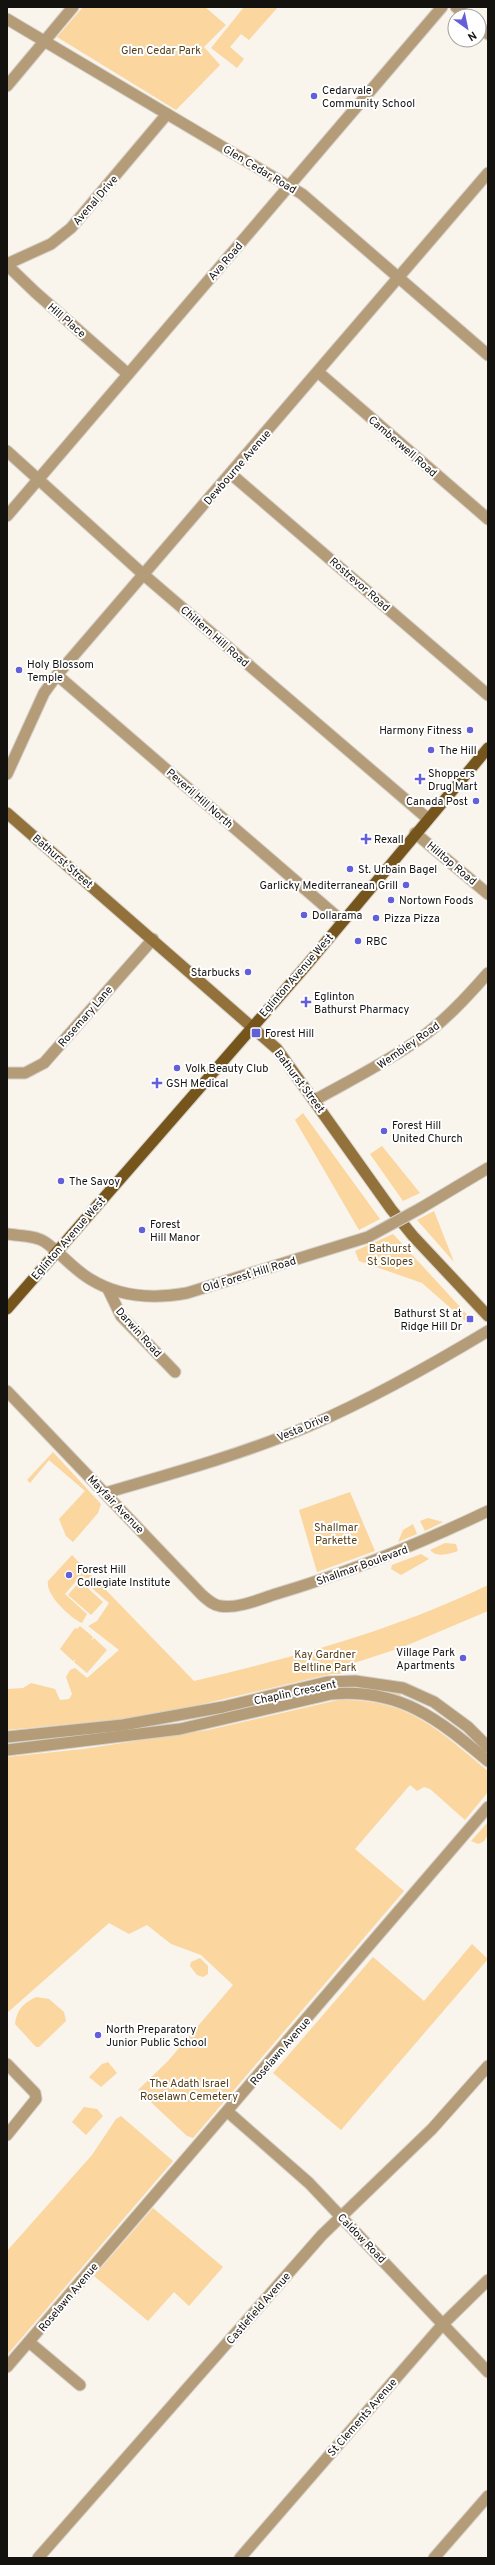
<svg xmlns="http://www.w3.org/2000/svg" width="495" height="2565" font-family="Overpass,sans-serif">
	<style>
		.green { fill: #fbd69f }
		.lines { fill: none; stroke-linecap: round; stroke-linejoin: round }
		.minor-casing { stroke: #d4d0c9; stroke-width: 13 }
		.secondary-casing { stroke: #d4d0c9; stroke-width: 13 }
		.primary-casing { stroke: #d4d0c9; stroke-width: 13 }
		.minor { stroke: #b49c79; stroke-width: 11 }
		.secondary { stroke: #93713b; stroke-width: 11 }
		.primary { stroke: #75551c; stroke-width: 11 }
		.minor-bridge-casing { stroke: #d4d0c9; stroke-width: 13; stroke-linecap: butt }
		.minor-bridge { stroke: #b49c79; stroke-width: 11 }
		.poi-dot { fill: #625fd8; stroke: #fff; stroke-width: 1.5 }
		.labels { text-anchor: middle; stroke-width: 4; stroke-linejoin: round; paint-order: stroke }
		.park-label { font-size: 11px; fill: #543e18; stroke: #fff }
		.poi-label { font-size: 11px; fill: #14120f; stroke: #fff; text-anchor: start }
		.street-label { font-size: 11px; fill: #14120f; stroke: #fff }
	</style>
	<rect width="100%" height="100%" fill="#f9f4ec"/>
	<g class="green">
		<polygon points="83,7 205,7 226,25 204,47 220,65 176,110 57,37"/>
		<polygon points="244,7 278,7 249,40 241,34 230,47 244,59 237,68 211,48"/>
		<polygon points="303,1113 380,1219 359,1230 295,1120"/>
		<polygon points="382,1146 420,1193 403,1201 370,1154"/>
		<polygon points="434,1211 454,1262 417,1220"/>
		<polygon points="393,1234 473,1321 470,1325 422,1283 359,1261 355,1251"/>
		<polygon points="53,1452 101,1504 98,1513 73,1542 66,1536 59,1519 85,1491 49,1460 30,1483 27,1480"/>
		<polygon points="350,1492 375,1551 317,1572 299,1510"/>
		<polygon points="428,1518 443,1522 425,1531 420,1521"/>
		<polygon points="413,1524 417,1534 398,1542 403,1530"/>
		<path d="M 445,1543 L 456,1544 L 458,1551 C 449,1554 437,1558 430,1550 Z"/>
		<polygon points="421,1554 429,1559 401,1575 391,1569 392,1565"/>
		<path d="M 72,1555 L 194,1681 C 295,1657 395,1630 488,1585 L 488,1611 L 403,1647 L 339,1668 L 341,1674 L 331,1674 L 177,1710 L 115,1720 L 7,1730 L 7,1689 L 23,1688 L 31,1683 L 55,1689 L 60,1700 L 69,1699 L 72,1694 L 66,1677 L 70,1670 L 75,1668 L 87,1678 L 119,1650 L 88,1626 L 97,1621 L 109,1603 L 81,1579 L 78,1579 L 65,1594 L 87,1614 L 82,1623 C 70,1618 45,1594 48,1581 Z"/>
		<polygon points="80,1581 103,1602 91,1615 68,1595"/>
		<polygon points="80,1626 93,1637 91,1641 94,1638 107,1650 87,1673 74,1662 76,1659 73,1661 60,1649 75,1628 77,1629"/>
		<polygon points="346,1685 400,1692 401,1695 399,1697 388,1694 281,1702 280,1698 327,1686"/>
		<path d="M 338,1700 C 408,1698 437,1729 488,1771 L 488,1792 L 465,1820 L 430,1789 L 424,1787 L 417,1791 L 410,1785 L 355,1849 L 404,1891 L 193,2138 L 187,2136 L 138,2090 L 168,2061 L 233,1985 L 201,1955 L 171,1944 L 147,1925 L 129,1934 L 109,1923 L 7,2013 L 7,1757 L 83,1749 L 208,1730 Z"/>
		<path d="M 488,1822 C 488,1832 489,1841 478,1844 L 471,1841 Z"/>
		<polygon points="472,1944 488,1959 341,2130 273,2073 373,1957 424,2001"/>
		<polygon points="200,1958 208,1966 208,1974 203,1977 197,1975 190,1966 191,1962"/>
		<path d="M 36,1997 L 49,1999 L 64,2012 L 66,2021 L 39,2047 L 36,2047 L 15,2024 C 17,2009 23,2004 36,1997 Z"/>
		<polygon points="108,2062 117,2073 101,2087 89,2077 102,2064"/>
		<polygon points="84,2107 97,2109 103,2116 86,2135 72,2122"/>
		<polygon points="121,2116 173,2161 7,2355 7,2251 92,2155 116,2119"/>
		<polygon points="153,2208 223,2267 189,2306 174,2292 148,2321 94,2276"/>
	</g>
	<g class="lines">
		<g class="minor-casing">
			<g id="minor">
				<polyline points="456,7 467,16"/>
				<polyline points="7,19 302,194 488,355"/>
				<polyline points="479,27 488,34"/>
				<polyline points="7,86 73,7"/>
				<polyline points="7,264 51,244 71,228 167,114"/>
				<polyline points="7,265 35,292 128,374"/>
				<polyline points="318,372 488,519"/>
				<polyline points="7,451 144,575 427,818"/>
				<polyline points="231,474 488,695"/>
				<polyline points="7,516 442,7"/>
				<polyline points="57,675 342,921"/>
				<polyline points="7,774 44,693 57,675 488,173"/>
				<polyline points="415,833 488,894"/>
				<polyline points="7,1073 25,1073 44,1063 153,939"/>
				<path d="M 315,1100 C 349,1081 383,1064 415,1042 C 443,1023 466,998 488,973"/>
				<polyline points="421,1208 488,1168"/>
				<path d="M 7,1234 C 19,1236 35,1235 45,1242 C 61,1253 73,1269 90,1279 C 119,1297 154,1299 187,1293 L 368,1237"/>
				<polyline points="108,1289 121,1316 175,1372"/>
				<path d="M 7,1391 L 202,1595 C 208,1600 213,1605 220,1606 C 238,1609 260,1599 276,1594 C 350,1572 419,1544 488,1511"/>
				<path d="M 105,1493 C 174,1473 243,1454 309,1426 C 371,1399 430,1366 488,1331"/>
				<polyline points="7,1737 123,1725 223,1707 327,1682 355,1681 403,1688 434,1702 468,1727 488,1747"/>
				<path d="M 7,1750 L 180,1729 L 331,1694 C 400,1688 438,1719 488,1761"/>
				<polyline points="7,2064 35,2093 36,2099 7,2135"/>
				<polyline points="228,2112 309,2183 488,2372"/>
				<polyline points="29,2342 80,2385"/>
				<polyline points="7,2367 488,1807"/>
				<polyline points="38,2558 322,2235 432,2129 488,2066"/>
				<polyline points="240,2558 443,2324 488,2280"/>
				<polyline points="434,2558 488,2496"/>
			</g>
		</g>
		<g class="secondary-casing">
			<polyline id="secondary" points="7,813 277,1049 391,1209 413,1236 488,1316"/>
		</g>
		<g class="primary-casing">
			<polyline id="primary" points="7,1309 305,967 488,748"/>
		</g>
		<use href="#minor" class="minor"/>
		<use href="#secondary" class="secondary"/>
		<use href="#primary" class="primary"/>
		<g class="minor-bridge-casing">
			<polyline id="minor-bridge" points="368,1237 421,1208"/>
		</g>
		<use href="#minor-bridge" class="minor-bridge"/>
	</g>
	<g class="poi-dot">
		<circle cx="314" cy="96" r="4"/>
		<circle cx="19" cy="670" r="4"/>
		<circle cx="470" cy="730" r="4"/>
		<circle cx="431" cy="750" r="4"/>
		<path d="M418 773h4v4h4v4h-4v4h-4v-4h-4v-4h4z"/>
		<circle cx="476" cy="801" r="4"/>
		<path d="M364 833h4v4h4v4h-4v4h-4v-4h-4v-4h4z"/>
		<circle cx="350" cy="869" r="4"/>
		<circle cx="406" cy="885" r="4"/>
		<circle cx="391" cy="900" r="4"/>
		<circle cx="304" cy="915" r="4"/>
		<circle cx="376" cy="918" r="4"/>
		<circle cx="358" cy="941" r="4"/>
		<circle cx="248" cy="972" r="4"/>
		<path d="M304 996h4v4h4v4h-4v4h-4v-4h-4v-4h4z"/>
		<rect x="251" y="1028" width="10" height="10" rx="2"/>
		<circle cx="177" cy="1068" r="4"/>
		<path d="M155 1077h4v4h4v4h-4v4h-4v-4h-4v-4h4z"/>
		<circle cx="384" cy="1131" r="4"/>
		<circle cx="61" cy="1181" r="4"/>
		<circle cx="142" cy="1230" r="4"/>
		<rect x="466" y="1315" width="8" height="8" rx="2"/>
		<circle cx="69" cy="1575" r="4"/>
		<circle cx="463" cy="1658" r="4"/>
		<circle cx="98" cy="2035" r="4"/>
	</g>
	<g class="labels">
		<g class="park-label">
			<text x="161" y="54">Glen Cedar Park</text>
			<text x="390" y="1252">Bathurst<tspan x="390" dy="13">St Slopes</tspan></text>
			<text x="336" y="1531">Shallmar<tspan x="336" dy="13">Parkette</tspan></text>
			<text x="325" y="1658">Kay Gardner<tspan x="325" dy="13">Beltline Park</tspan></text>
			<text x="189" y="2087">The Adath Israel<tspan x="189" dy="13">Roselawn Cemetery</tspan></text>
		</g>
		<g class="poi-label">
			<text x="322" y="94">Cedarvale<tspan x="322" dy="13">Community School</tspan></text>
			<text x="27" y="668">Holy Blossom<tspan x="27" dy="13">Temple</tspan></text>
			<text x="462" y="734" text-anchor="end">Harmony Fitness</text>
			<text x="439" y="754">The Hill</text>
			<text x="428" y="777">Shoppers<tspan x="428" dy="13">Drug Mart</tspan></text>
			<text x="468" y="805" text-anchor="end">Canada Post</text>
			<text x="374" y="843">Rexall</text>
			<text x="358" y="873">St. Urbain Bagel</text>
			<text x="398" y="889" text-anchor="end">Garlicky Mediterranean Grill</text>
			<text x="399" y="904">Nortown Foods</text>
			<text x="312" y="919">Dollarama</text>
			<text x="384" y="922">Pizza Pizza</text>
			<text x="366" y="945">RBC</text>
			<text x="240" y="976" text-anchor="end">Starbucks</text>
			<text x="314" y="1000">Eglinton<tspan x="314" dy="13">Bathurst Pharmacy</tspan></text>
			<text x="265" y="1037">Forest Hill</text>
			<text x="185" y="1072">Volk Beauty Club</text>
			<text x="166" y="1087">GSH Medical</text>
			<text x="392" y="1129">Forest Hill<tspan x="392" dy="13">United Church</tspan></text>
			<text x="69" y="1185">The Savoy</text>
			<text x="150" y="1228">Forest<tspan x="150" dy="13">Hill Manor</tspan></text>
			<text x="462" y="1317" text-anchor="end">Bathurst St at<tspan x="462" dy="13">Ridge Hill Dr</tspan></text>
			<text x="77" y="1573">Forest Hill<tspan x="77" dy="13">Collegiate Institute</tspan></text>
			<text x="455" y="1656" text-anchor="end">Village Park<tspan x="455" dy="13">Apartments</tspan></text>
			<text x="106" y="2033">North Preparatory<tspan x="106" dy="13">Junior Public School</tspan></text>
		</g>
		<g class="street-label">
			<text transform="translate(260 169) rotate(31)" y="4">Glen Cedar Road</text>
			<text transform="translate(95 200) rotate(-49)" y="4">Avenal Drive</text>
			<text transform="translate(225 261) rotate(-49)" y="4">Ava Road</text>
			<text transform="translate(67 320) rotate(41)" y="4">Hill Place</text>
			<text transform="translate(403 446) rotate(41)" y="4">Camberwell Road</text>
			<text transform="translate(237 467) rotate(-49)" y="4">Dewbourne Avenue</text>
			<text transform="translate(360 584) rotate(41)" y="4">Rostrevor Road</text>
			<text transform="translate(215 636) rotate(41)" y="4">Chiltern Hill Road</text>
			<text transform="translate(200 798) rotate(41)" y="4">Peveril Hill North</text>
			<text transform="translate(63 861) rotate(41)" y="4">Bathurst Street</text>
			<text transform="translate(452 863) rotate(40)" y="4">Hilltop Road</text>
			<text transform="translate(296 975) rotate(-49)" y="4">Eglinton Avenue West</text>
			<text transform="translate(85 1016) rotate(-49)" y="4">Rosemary Lane</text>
			<text transform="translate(408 1045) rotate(-35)" y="4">Wembley Road</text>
			<text transform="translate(300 1081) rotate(53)" y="4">Bathurst Street</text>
			<text transform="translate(68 1238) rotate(-49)" y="4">Eglinton Avenue West</text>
			<text transform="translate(249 1274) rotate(-17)" y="4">Old Forest Hill Road</text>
			<text transform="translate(139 1332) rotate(48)" y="4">Darwin Road</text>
			<text transform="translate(303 1427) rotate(-23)" y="4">Vesta Drive</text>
			<text transform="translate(116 1504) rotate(46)" y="4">Mayfair Avenue</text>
			<text transform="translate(362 1565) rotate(-20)" y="4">Shallmar Boulevard</text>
			<text transform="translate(295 1692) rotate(-12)" y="4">Chaplin Crescent</text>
			<text transform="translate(280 2051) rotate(-49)" y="4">Roselawn Avenue</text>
			<text transform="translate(362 2238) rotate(46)" y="4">Caldow Road</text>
			<text transform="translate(68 2297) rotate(-50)" y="4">Roselawn Avenue</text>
			<text transform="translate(258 2308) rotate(-49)" y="4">Castlefield Avenue</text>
			<text transform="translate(362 2417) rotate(-49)" y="4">St Clements Avenue</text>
		</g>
	</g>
	<rect width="495" height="2565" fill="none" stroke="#14120f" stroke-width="16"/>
	<g transform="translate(467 28) rotate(147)"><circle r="19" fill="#ffffff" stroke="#a1a09f"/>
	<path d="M0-3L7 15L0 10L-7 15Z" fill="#625fd8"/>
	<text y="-6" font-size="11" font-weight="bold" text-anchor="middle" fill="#14120f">N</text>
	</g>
</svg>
